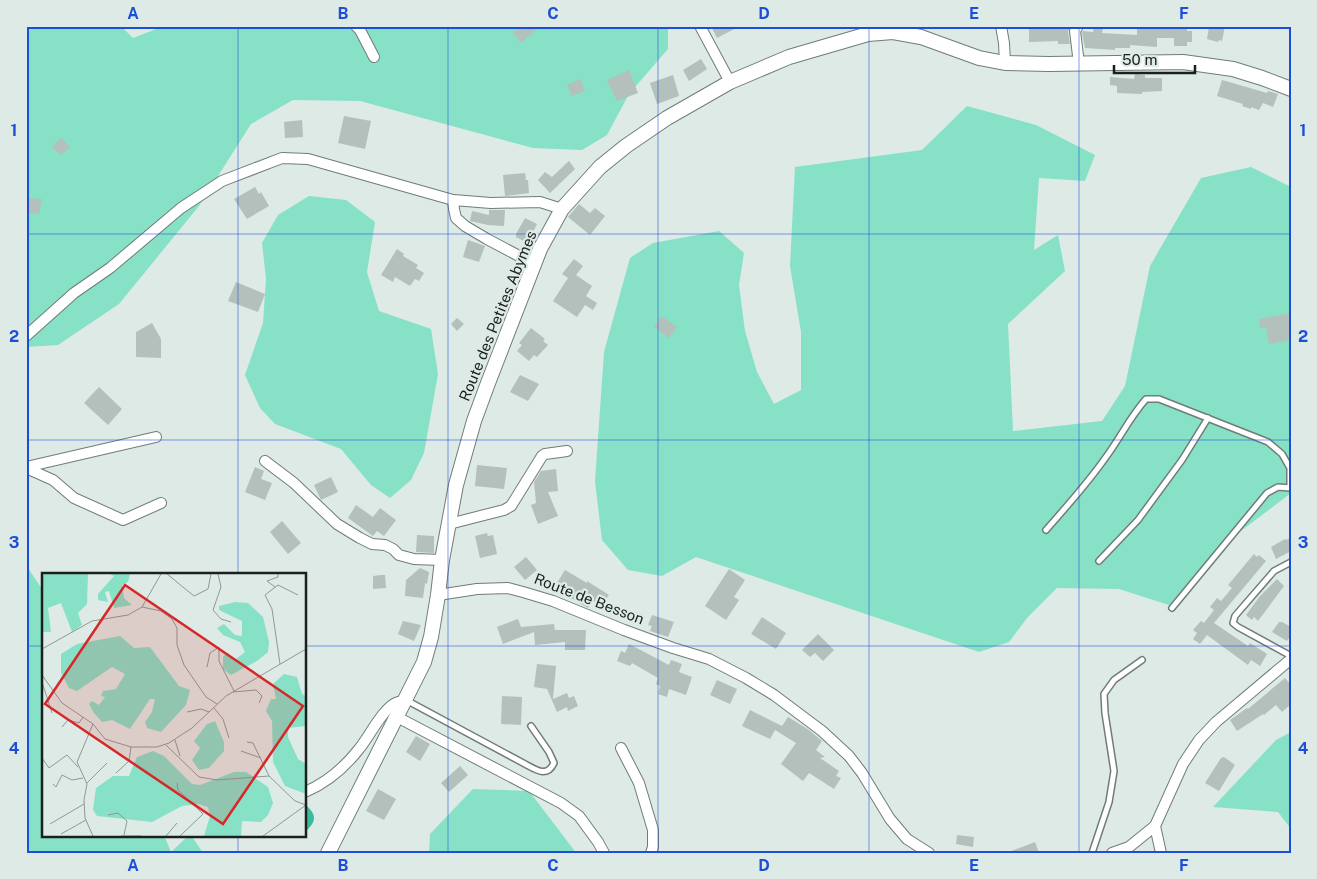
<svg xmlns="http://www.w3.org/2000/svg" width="1317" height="879" font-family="'Public Sans',sans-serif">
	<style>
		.green { fill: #87e1c7 }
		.water { fill: #39bc9d }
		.building { fill: #b3c0bb }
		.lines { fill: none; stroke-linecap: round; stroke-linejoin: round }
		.service-casing { stroke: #707c78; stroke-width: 8 }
		.minor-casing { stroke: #707c78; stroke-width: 12 }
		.secondary-casing { stroke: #707c78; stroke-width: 16 }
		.service { stroke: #fff; stroke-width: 5 }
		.minor { stroke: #fff; stroke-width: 10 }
		.secondary { stroke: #fff; stroke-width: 14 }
		.grid { fill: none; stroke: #1d4ed8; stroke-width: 1; stroke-opacity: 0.55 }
		.labels { text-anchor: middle; stroke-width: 4.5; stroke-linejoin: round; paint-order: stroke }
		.street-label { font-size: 15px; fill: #1b201e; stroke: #ddeae6 }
		.inset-road { fill: none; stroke: #8f9996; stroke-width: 1 }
		.view { fill: #d62828; fill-opacity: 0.15; stroke: #d62828; stroke-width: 2.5 }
		.inset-edge { fill: none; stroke: #1b201e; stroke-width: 2.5 }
		.neatline { fill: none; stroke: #1d4ed8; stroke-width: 2 }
		.grid-label { font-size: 16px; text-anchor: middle; font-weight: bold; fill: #1d4ed8 }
	</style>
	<rect width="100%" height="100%" fill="#ddeae6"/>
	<g class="green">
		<polygon points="26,26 121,26 133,38 164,26 668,26 668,49 629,94 607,135 582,150 533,148 360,101 293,100 251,124 199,206 119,304 58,345 26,347"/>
		<polygon points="967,106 1036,125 1095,155 1085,181 1039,178 1034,250 1058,235 1065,271 1008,324 1013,431 1102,421 1125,386 1150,266 1201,178 1251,167 1291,187 1291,493 1237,534 1169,605 1119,589 1057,588 1027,618 1009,642 979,652 696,557 662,576 628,570 602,540 595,481 604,352 630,258 653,243 719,231 744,253 739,285 745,331 757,372 774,404 801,390 801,332 790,266 795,167 922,150"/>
		<polygon points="309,196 346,200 375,222 367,272 379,311 431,329 438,374 424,453 411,480 390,498 371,485 341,449 275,424 260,408 245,375 263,323 266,279 262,243 278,215"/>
		<polygon points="26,565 44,592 44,835 164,835 171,852 189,835 191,835 203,853 26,853"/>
		<polygon points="1291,732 1291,829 1278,812 1213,807 1276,740"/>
		<polygon points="473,789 529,791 574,850 574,853 429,853 430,834"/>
	</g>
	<path class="water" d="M 305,804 C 317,815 317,821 305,832 Z"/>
	<g class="building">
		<polygon points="521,26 540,26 521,43 513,33"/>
		<polygon points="711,26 740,26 717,38"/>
		<polygon points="1029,26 1070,26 1068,32 1070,44 1058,44 1058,41 1029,42"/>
		<polygon points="1137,26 1187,26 1187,31 1192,31 1192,42 1187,42 1187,46 1174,46 1174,38 1157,38 1157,47 1130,45 1130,48 1115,48 1115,50 1085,48 1082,33 1083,31 1093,32 1094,27 1103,28 1102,33 1137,35"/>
		<polygon points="1209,26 1225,26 1222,41 1219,40 1218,42 1207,39"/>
		<polygon points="701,59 707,69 689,81 683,70"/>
		<polygon points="629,70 638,93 617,101 607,80"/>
		<polygon points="1135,74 1145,75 1145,78 1162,78 1162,91 1142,92 1142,94 1117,93 1117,86 1110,85 1110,77 1134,79"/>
		<polygon points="673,75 679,96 657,104 650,83"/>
		<polygon points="580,79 585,91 572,96 567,85"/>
		<polygon points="1222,80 1267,93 1268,91 1278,94 1273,107 1263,103 1259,110 1251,107 1251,109 1242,106 1243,104 1217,96"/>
		<polygon points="344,116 371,121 365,149 338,143"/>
		<polygon points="302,120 303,137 285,138 284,122"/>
		<polygon points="61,138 70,147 61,155 52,147"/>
		<polygon points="569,161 575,169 550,193 538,180 545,172 552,177"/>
		<polygon points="525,173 526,180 528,180 529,193 505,196 503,175"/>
		<polygon points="255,187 259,194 261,192 269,206 247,219 234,199"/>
		<polygon points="28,198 42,199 39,214 26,213"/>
		<polygon points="579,204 590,213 595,208 605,216 590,235 568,217"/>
		<polygon points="489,210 505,210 504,226 488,225 470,221 472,211 489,215"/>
		<polygon points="525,218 537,224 527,243 516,237 516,234"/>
		<polygon points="468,240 485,246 479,262 463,257"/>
		<polygon points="397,249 404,254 403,256 418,265 416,268 424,273 419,281 415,279 410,286 395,277 393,282 381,275"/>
		<polygon points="574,259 583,266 576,275 592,286 586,296 597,303 593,310 585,305 577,317 553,301 568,278 562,274"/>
		<polygon points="236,282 265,294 258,312 228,301"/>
		<polygon points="1291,313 1291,340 1269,344 1266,327 1260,328 1259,319"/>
		<polygon points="661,316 677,327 669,338 654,327"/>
		<polygon points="457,318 464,324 457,331 451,324"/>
		<polygon points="152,323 161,339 161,358 136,357 136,332"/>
		<polygon points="531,328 545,339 543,341 548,345 537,357 534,355 529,361 517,351 522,345 519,343"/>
		<polygon points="520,375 539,384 528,401 510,392"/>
		<polygon points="99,387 122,409 108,425 84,403"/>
		<polygon points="477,465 507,468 504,489 475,486"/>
		<polygon points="255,467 264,471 261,479 272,483 265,500 245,492"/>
		<polygon points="556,469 558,491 548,492 558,516 538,524 531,505 536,503 534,482 541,471"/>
		<polygon points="331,477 338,492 321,500 314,485"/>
		<polygon points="356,505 373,517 380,508 396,520 384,536 377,531 373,536 348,518"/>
		<polygon points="282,521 301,543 288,554 270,532"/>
		<polygon points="487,533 488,536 493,535 497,554 480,558 475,536"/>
		<polygon points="417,535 434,536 434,553 416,552"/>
		<polygon points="1291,538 1291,551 1276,559 1271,547 1285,539 1286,540"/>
		<polygon points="1254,554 1257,557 1259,555 1266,561 1214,623 1248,646 1250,643 1267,654 1260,666 1251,660 1248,665 1207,635 1200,644 1193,639 1197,633 1193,630 1201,621 1204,623 1214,610 1210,607 1217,598 1221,601 1232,588 1228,585"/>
		<polygon points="526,557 537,570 525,580 514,567"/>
		<polygon points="420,568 429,572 427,584 425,583 423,598 405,596 406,580"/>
		<polygon points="729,569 745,580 734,597 739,600 726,620 705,606"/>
		<polygon points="565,570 587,583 587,581 609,595 601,606 593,601 588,608 554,588"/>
		<polygon points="381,575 385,575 386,588 373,589 373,576"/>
		<polygon points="1277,579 1284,586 1258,621 1254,617 1252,620 1246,615 1260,596"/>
		<polygon points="652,615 674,622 668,637 650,631 652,626 648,625"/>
		<polygon points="762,617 786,633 776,649 751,634"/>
		<polygon points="518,619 521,627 554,624 555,630 586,630 585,650 565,650 565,642 535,645 534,632 503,644 497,627"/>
		<polygon points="403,621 421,625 414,641 398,634"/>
		<polygon points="1279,622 1282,622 1291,627 1291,635 1287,641 1272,632"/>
		<polygon points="818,634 834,650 823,661 815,653 810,657 802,650"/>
		<polygon points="629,644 669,665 671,660 682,664 679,672 692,677 686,695 669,689 667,697 658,694 660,686 656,684 658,678 632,663 630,666 617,661 621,651 625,653"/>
		<polygon points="537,664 556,666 553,699 567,693 569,698 574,696 578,706 568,711 567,707 557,712 547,689 534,687"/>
		<polygon points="1285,678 1291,685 1291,704 1282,712 1276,705 1264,715 1263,714 1237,731 1230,720 1247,708 1248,709"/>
		<polygon points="717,680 737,689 730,704 710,695"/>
		<polygon points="502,696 522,697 521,725 501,724"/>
		<polygon points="750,710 782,726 788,717 809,730 822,741 816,750 825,757 820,758 839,771 836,776 841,778 834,789 809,773 803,781 781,764 796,743 775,730 770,739 742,726"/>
		<polygon points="416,736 430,744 420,761 406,752"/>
		<polygon points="1224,757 1235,765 1219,791 1205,783 1221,758"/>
		<polygon points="460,766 468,775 449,792 441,783"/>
		<polygon points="378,789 396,799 384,820 366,811"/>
		<polygon points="957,835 974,837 973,847 956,844"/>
		<polygon points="1035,842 1039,853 1009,853 1009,852"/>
	</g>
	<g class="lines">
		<g class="service-casing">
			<g id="service">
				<path d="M 1046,530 C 1067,506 1088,483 1106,457 C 1120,438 1130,417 1146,399 L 1159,399 L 1268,442 L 1282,454 L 1290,468 L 1290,488 L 1278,487 L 1267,493 L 1172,608"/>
				<polyline points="1099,561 1138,520 1182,460 1208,418"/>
				<polyline points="1291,562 1274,571 1235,616 1233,623 1238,627 1291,656"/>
				<path d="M 406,700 L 525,764 C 536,770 547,778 554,763 L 549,752 L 531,726"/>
				<polyline points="1092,853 1109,802 1114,771 1105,713 1104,694 1114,680 1142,660"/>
			</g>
		</g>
		<g class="minor-casing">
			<g id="minor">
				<polyline points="356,26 360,30 374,57"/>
				<polyline points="700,26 730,82"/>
				<polyline points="1001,26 1004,43 1005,63"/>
				<polyline points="1078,26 1075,31 1079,64"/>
				<polyline points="453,200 454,209 456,218 465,226 487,239 534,264"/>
				<polyline points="26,336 74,293 110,268 181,208 222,181 282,158 308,159 453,200 491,203 540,202 562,209"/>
				<polyline points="265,461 294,483 337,524 360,538 372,544 385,545 393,549 399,555 414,559 442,560"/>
				<polyline points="26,467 156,437"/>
				<polyline points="26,468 53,480 74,498 123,520 161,503"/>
				<polyline points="449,524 504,510 511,506 542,456 545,454 567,451"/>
				<polyline points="438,595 477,589 508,588 523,592 553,601 624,630 673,648 709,659 746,678 774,695 822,731 849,756 862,773 890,819 907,839 929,853"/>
				<polyline points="397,717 561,803 579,816 598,842 604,853"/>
				<polyline points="621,748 639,783 653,830 653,847 651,853"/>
				<path d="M 305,792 C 326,783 345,767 359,749 C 369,737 384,706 398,702 L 403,706"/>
				<polyline points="1155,826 1161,853"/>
				<polyline points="1112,853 1129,847 1155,826 1183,764 1199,740 1216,722 1291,659"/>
			</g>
		</g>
		<g class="secondary-casing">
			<polyline id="secondary" points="328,853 424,662 431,637 438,595 442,560 456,485 474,421 488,383 540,249 562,209 600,167 626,146 667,118 730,82 789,57 868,34 893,32 921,37 979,58 1005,63 1049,64 1183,62 1233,69 1262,78 1291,89"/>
		</g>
		<use href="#service" class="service"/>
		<use href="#minor" class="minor"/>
		<use href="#secondary" class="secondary"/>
	</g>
	<path class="grid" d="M 238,26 L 238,574M 448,26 L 448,853M 658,26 L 658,853M 869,26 L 869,853M 1079,26 L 1079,853M 26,234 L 1291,234M 26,440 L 1291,440M 26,646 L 44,646M 305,646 L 1291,646M 238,835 L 238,853"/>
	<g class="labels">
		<g class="street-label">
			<text transform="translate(498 316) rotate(-68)" y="5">Route des Petites Abymes</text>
			<text transform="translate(589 599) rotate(21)" y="5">Route de Besson</text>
		</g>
	</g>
	<g transform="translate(42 573)">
		<rect width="264" height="264" fill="#ddeae6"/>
		<path d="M 0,1 L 46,1 L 45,31 L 36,40 L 40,52 L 30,59 L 19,30 L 6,35 L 9,59 L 0,59 ZM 68,1 L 88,1 L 86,9 L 80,12 L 82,25 L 90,32 L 72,35 L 67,18 L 63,19 L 66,29 L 56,27 L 56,21 L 72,3 ZM 193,29 L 206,30 L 221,44 L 227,69 L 226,79 L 215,88 L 189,102 L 181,96 L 181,84 L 184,80 L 194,86 L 203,79 L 198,69 L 181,62 L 175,55 L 182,51 L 193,62 L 200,63 L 200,48 L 177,37 L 177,33 ZM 78,63 L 92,75 L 108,74 L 137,113 L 148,117 L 144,132 L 119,159 L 105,155 L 103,149 L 110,139 L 113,126 L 108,126 L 88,156 L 70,147 L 60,149 L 52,140 L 47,131 L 50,128 L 57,132 L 63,124 L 59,123 L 61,118 L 74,116 L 83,101 L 70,94 L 35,118 L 27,115 L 19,100 L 19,81 L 35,71 ZM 242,101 L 255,104 L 260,121 L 264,123 L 264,153 L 246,155 L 246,164 L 256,186 L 264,191 L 264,221 L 243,213 L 231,189 L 230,148 L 224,138 L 229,126 L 234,126 L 231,111 ZM 173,148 L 182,169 L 182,178 L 167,195 L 157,197 L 150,187 L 158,175 L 152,168 L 165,151 ZM 111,178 L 122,183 L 150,211 L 158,212 L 192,199 L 204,199 L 226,214 L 231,230 L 226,242 L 219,249 L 200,248 L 199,263 L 162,263 L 168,243 L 166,234 L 156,231 L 140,233 L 110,249 L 55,243 L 51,237 L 54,215 L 71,203 L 87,203 L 95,184 Z" fill="#87e1c7"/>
		<path class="inset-road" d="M 125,1 L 152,23 L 166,16 L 169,1M 176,1 L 179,14 L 171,37 L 179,46 L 189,49M 233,14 L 225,8 L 236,4 L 236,1M 100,34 L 119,38 L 130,46 L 135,55 L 135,72 L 142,92 L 164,124 L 175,131M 100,34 L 119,1M 0,76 L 50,48 L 86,42 L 100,34M 238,91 L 230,36 L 223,22 L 236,12 L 256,22M 165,94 L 168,80 L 177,74 L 177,88 L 192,118M 0,102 L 20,130 L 51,151 L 63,166 L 89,174 L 115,174 L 127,170 L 150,155 L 184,123 L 264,76M 0,109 L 10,140M 191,119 L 214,117 L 220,123 L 217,130M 172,135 L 181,146 L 187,165M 145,139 L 159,136 L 167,139M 51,151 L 35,189 L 45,211 L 42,227 L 43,245 L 51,263M 20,154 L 26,147 L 37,150 L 41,144M 133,167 L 138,183M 205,169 L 211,170 L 227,203M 124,172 L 157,204 L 175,207 L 227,203 L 253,228 L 264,232M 199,178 L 219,185M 0,185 L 7,195 L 25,182 L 36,194M 74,200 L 87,188 L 89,174M 45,210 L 65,190M 135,210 L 136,217 L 161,241 L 138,263M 11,211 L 14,214 L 20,202 L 30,207 L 41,205M 66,242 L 76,240 L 85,248 L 82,262M 8,251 L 42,231M 19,261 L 44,247M 79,263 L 100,263M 124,263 L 135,250M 221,263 L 264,232"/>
		<path class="view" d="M 83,12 L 261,133 L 181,251 L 3,131 Z"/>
		<rect width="264" height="264" class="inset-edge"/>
	</g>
	<rect width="1317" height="879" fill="none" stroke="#ddeae6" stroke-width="55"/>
	<path d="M1114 65v8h81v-8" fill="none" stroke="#1b201e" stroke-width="2.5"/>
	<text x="1122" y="65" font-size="15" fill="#1b201e" stroke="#ddeae6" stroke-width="4" paint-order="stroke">50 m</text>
	<rect x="28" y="28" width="1262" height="824" class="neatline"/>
	<g class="grid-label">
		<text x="133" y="19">A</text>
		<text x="343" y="19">B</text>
		<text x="553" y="19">C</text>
		<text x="764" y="19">D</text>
		<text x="974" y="19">E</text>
		<text x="1184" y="19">F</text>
		<text x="14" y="136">1</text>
		<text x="1303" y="136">1</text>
		<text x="14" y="342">2</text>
		<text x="1303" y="342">2</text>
		<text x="14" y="548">3</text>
		<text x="1303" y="548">3</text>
		<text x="14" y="754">4</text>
		<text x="1303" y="754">4</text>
		<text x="133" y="871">A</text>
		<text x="343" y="871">B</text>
		<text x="553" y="871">C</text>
		<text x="764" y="871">D</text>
		<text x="974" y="871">E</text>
		<text x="1184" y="871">F</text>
	</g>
</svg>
